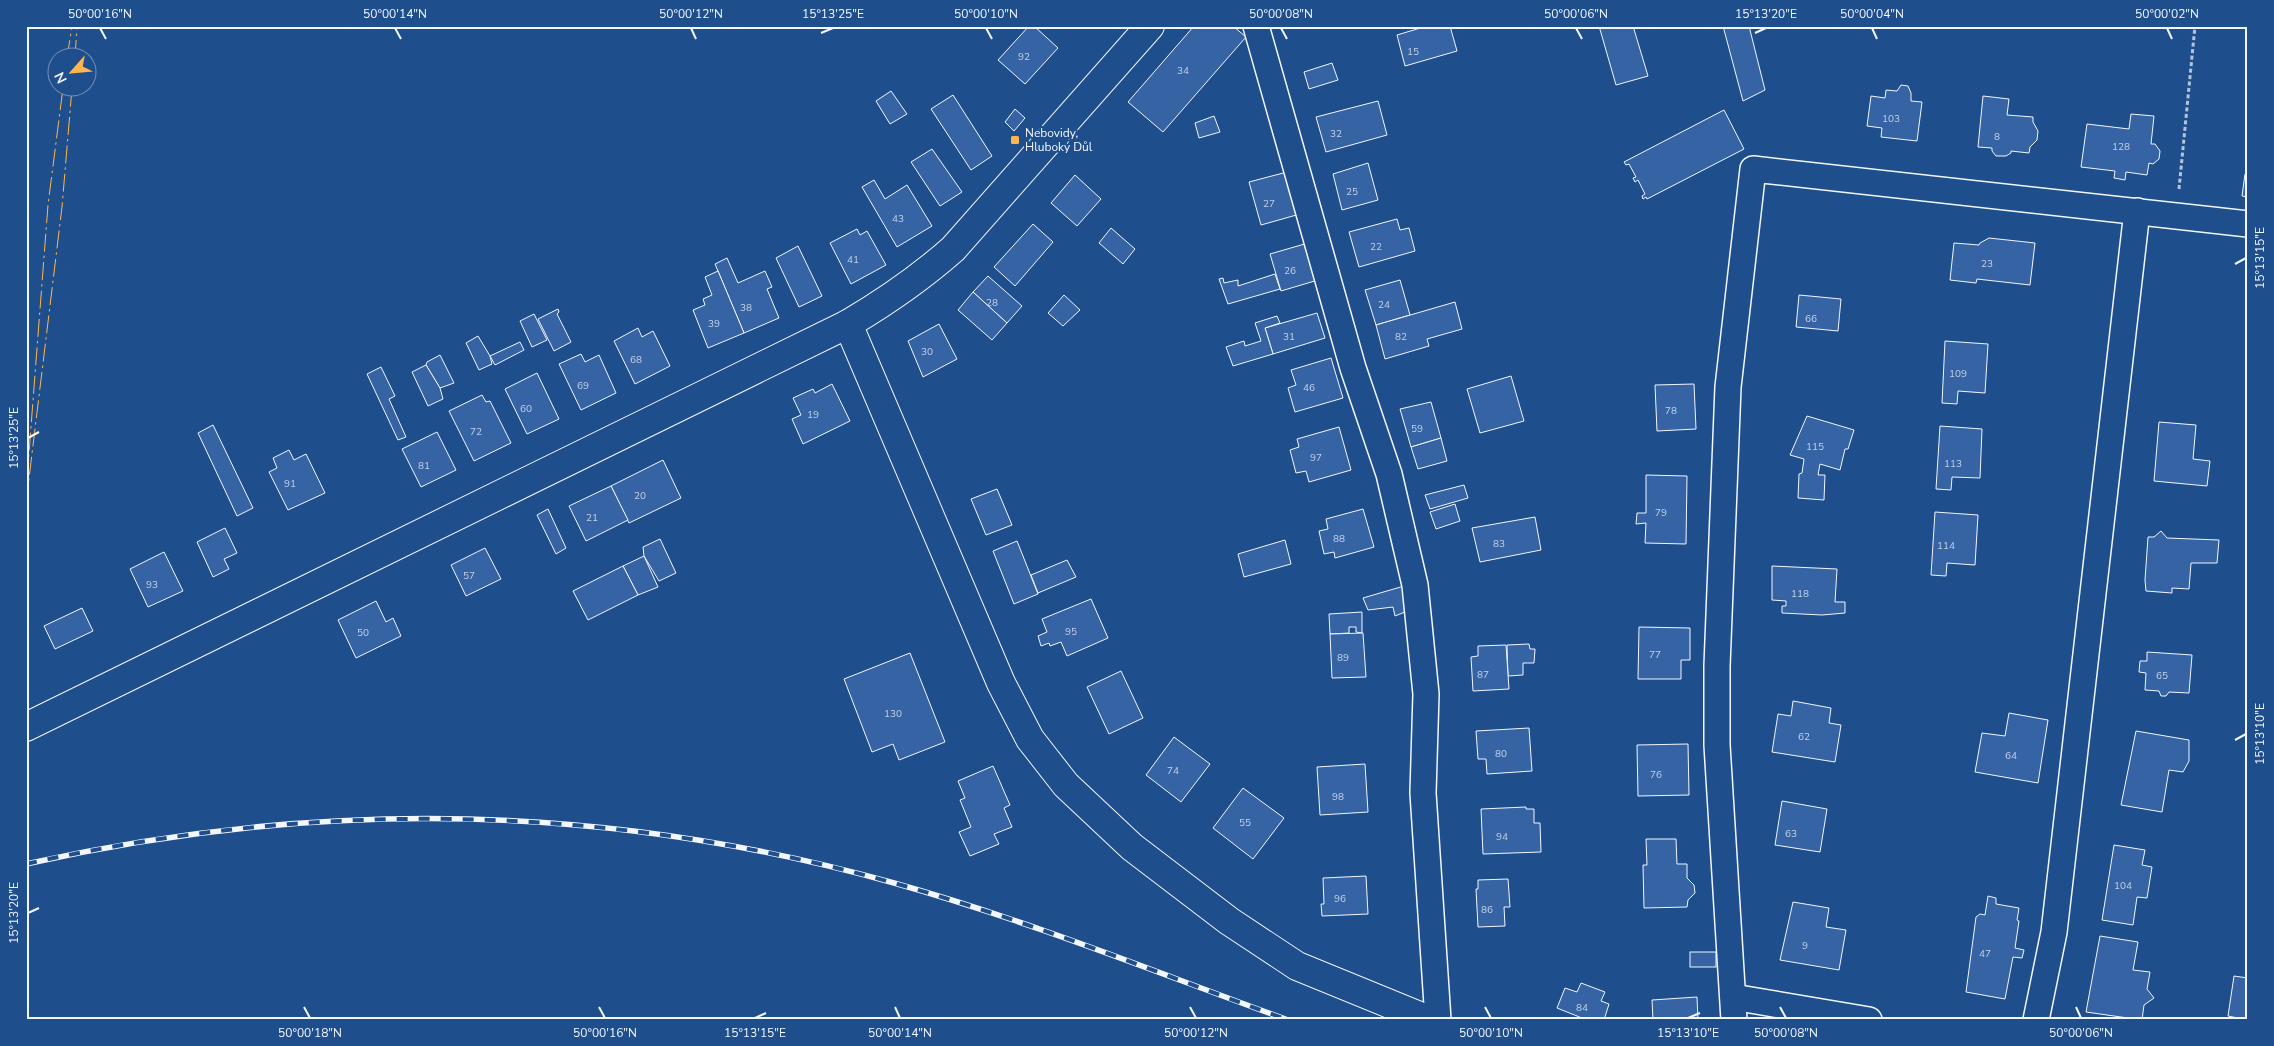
<svg xmlns="http://www.w3.org/2000/svg" width="2274" height="1046" font-family="'Nunito Sans',sans-serif">
	<style>
		.building { fill: #3563a3; stroke: #f2f6ff }
		.lines { fill: none; stroke-linecap: round; stroke-linejoin: round }
		.minor-casing { stroke: #f2f6ff; stroke-width: 28 }
		.tertiary-casing { stroke: #f2f6ff; stroke-width: 30 }
		.path { stroke: #b3c4dc; stroke-width: 3; stroke-dasharray: 4 2.5; stroke-linecap: butt }
		.minor { stroke: #1f4e8c; stroke-width: 25 }
		.tertiary { stroke: #1f4e8c; stroke-width: 28 }
		.rail-casing { stroke: #f2f6ff; stroke-width: 5.5 }
		.rail { stroke: #1f4e8c; stroke-width: 4; stroke-dasharray: 11; stroke-linecap: butt }
		.power { stroke: #ffb74d; stroke-width: 1; stroke-dasharray: 18 4 2.5 4; stroke-linecap: butt }
		.ticks { fill: none; stroke: #f2f6ff; stroke-width: 2 }
		.poi-dot { fill: #ffb74d; stroke: #1f4e8c; stroke-width: 2 }
		.labels { text-anchor: middle; stroke-width: 4; stroke-linejoin: round; paint-order: stroke }
		.number-label { font-size: 10px; fill: #c3d1e8 }
		.poi-label { font-size: 12px; fill: #f2f6ff; stroke: #1f4e8c; text-anchor: start }
		.neatline { fill: none; stroke: #f2f6ff; stroke-width: 2 }
		.ticks-label { font-size: 12px; text-anchor: middle; fill: #f2f6ff }
	</style>
	<rect width="100%" height="100%" fill="#1f4e8c"/>
	<g class="building">
		<polygon points="1029,26 1034,26 1058,48 1025,84 998,60"/>
		<polygon points="1194,26 1233,26 1246,37 1163,132 1128,102"/>
		<polygon points="1427,26 1450,26 1457,51 1405,66 1397,35"/>
		<polygon points="1599,26 1633,26 1648,76 1616,85"/>
		<polygon points="1723,26 1749,26 1765,90 1743,101"/>
		<polygon points="1332,63 1338,80 1309,89 1304,72"/>
		<polygon points="1901,85 1908,86 1911,93 1911,101 1922,102 1917,141 1881,137 1882,128 1867,126 1871,96 1885,98 1886,90 1897,91"/>
		<polygon points="891,91 907,114 890,124 876,101"/>
		<polygon points="953,95 992,156 971,170 931,109"/>
		<polygon points="1983,96 2009,99 2007,115 2033,117 2033,122 2038,131 2037,140 2030,147 2029,153 2011,151 2011,153 2006,156 1996,156 1992,151 1992,148 1978,147"/>
		<polygon points="1378,101 1387,135 1326,152 1316,117"/>
		<polygon points="1015,109 1025,118 1014,131 1005,122"/>
		<polygon points="1724,110 1744,149 1647,199 1646,197 1643,199 1642,196 1645,194 1638,180 1635,182 1633,178 1636,177 1629,164 1626,165 1624,162"/>
		<polygon points="2131,114 2154,116 2151,144 2155,144 2160,151 2159,159 2153,164 2149,163 2147,175 2126,172 2125,180 2114,178 2115,171 2081,167 2087,124 2129,129"/>
		<polygon points="1214,116 1220,132 1199,138 1195,123"/>
		<polygon points="932,149 962,192 940,206 911,162"/>
		<polygon points="1368,163 1378,200 1342,210 1333,174"/>
		<polygon points="1287,172 1300,214 1261,225 1249,182"/>
		<polygon points="2245,174 2248,174 2248,197 2242,196"/>
		<polygon points="1075,175 1101,199 1077,226 1051,203"/>
		<polygon points="874,180 885,199 907,185 932,226 897,247 862,187"/>
		<polygon points="1397,219 1400,230 1409,228 1415,251 1359,267 1349,232"/>
		<polygon points="1033,224 1053,242 1015,286 994,267"/>
		<polygon points="1111,228 1135,249 1123,264 1099,243"/>
		<polygon points="857,229 860,235 867,231 886,265 851,284 830,243"/>
		<polygon points="1989,238 2035,243 2030,285 1977,279 1976,283 1950,280 1954,243 1979,245 1980,243"/>
		<polygon points="1308,243 1318,280 1281,291 1270,254"/>
		<polygon points="798,246 822,296 799,307 776,258"/>
		<polygon points="727,258 738,283 765,271 772,287 767,289 779,318 744,333 715,264"/>
		<polygon points="718,271 744,333 708,348 693,310 705,305 703,299 712,295 705,277"/>
		<polygon points="1275,274 1280,289 1228,304 1219,279 1223,278 1224,283 1238,280 1238,286"/>
		<polygon points="988,276 1022,306 1007,323 973,292"/>
		<polygon points="1400,280 1410,315 1376,325 1365,290"/>
		<polygon points="973,292 1007,323 992,340 958,310"/>
		<polygon points="1064,295 1080,310 1063,326 1048,313"/>
		<polygon points="1799,295 1841,299 1838,331 1796,327"/>
		<polygon points="1455,302 1462,329 1427,339 1429,346 1385,359 1376,325"/>
		<polygon points="558,309 559,312 557,314 571,342 554,351 538,319"/>
		<polygon points="1317,313 1325,338 1273,354 1265,328"/>
		<polygon points="534,314 547,340 532,347 520,321"/>
		<polygon points="1277,316 1280,323 1265,328 1273,354 1233,366 1226,347 1244,341 1245,346 1261,341 1255,323"/>
		<polygon points="939,324 957,359 923,377 908,341"/>
		<polygon points="638,328 642,337 653,331 670,366 635,384 614,341"/>
		<polygon points="478,336 490,356 492,364 479,370 466,343"/>
		<polygon points="1945,341 1988,344 1985,393 1958,391 1957,404 1942,403"/>
		<polygon points="520,342 524,350 495,365 490,356"/>
		<polygon points="581,354 585,362 599,355 616,393 581,410 559,364"/>
		<polygon points="440,355 454,383 440,388 426,365 427,362"/>
		<polygon points="1331,358 1343,398 1295,412 1288,388 1296,385 1291,370"/>
		<polygon points="426,365 440,388 443,399 428,406 412,372"/>
		<polygon points="381,367 395,396 389,399 406,437 398,440 367,374"/>
		<polygon points="537,373 559,419 527,434 505,389"/>
		<polygon points="1511,376 1524,421 1480,433 1467,389"/>
		<polygon points="832,384 850,421 803,444 792,419 801,415 793,398 813,389 815,393"/>
		<polygon points="1694,384 1696,429 1657,431 1655,385"/>
		<polygon points="482,395 486,402 490,401 511,443 474,461 449,411"/>
		<polygon points="1431,402 1441,438 1411,447 1400,409"/>
		<polygon points="1807,416 1854,430 1848,449 1845,449 1840,470 1820,464 1818,475 1825,475 1824,500 1798,498 1799,474 1802,473 1804,459 1790,455"/>
		<polygon points="2159,422 2196,425 2193,459 2210,461 2207,486 2154,481"/>
		<polygon points="213,425 253,508 237,516 198,433"/>
		<polygon points="1940,426 1982,429 1980,478 1952,477 1951,490 1936,489"/>
		<polygon points="1339,427 1351,470 1309,482 1306,471 1296,473 1290,450 1299,447 1297,439"/>
		<polygon points="437,432 456,470 421,487 402,449"/>
		<polygon points="1441,438 1447,461 1418,469 1411,447"/>
		<polygon points="289,450 294,460 306,454 325,493 288,510 269,472 277,468 273,458"/>
		<polygon points="663,460 681,498 629,523 611,486"/>
		<polygon points="1646,475 1687,476 1686,544 1645,543 1646,523 1636,524 1637,513 1646,513"/>
		<polygon points="1464,485 1468,498 1430,509 1425,495"/>
		<polygon points="611,486 628,520 586,541 569,506"/>
		<polygon points="997,489 1012,525 986,535 971,499"/>
		<polygon points="1455,504 1460,521 1436,529 1430,512"/>
		<polygon points="548,509 566,548 556,554 537,515"/>
		<polygon points="1363,509 1374,547 1335,558 1334,552 1324,554 1319,531 1328,529 1326,519"/>
		<polygon points="1935,512 1978,515 1975,565 1947,563 1946,576 1931,575"/>
		<polygon points="1535,517 1541,550 1480,562 1472,528"/>
		<polygon points="225,528 237,553 224,559 229,569 213,577 197,542"/>
		<polygon points="2161,531 2167,538 2219,540 2217,563 2191,563 2189,589 2172,588 2172,593 2146,591 2145,580 2148,537 2154,537"/>
		<polygon points="660,539 676,573 659,581 644,556 643,547"/>
		<polygon points="1285,540 1291,564 1244,577 1238,554"/>
		<polygon points="1017,541 1038,594 1014,604 993,551"/>
		<polygon points="485,548 501,579 466,596 451,565"/>
		<polygon points="164,552 183,591 148,607 130,569"/>
		<polygon points="644,556 658,587 638,595 623,566"/>
		<polygon points="1067,560 1076,577 1038,593 1031,575"/>
		<polygon points="623,566 638,595 588,620 573,591"/>
		<polygon points="1772,566 1837,569 1835,602 1845,602 1845,613 1822,615 1782,613 1782,606 1786,606 1786,601 1772,600"/>
		<polygon points="1404,586 1405,612 1395,616 1393,607 1368,610 1363,598"/>
		<polygon points="1091,599 1108,638 1067,656 1061,642 1050,646 1049,643 1041,646 1038,636 1047,632 1042,619"/>
		<polygon points="376,601 386,622 393,618 401,636 356,658 338,620"/>
		<polygon points="82,608 93,631 55,649 44,626"/>
		<polygon points="1362,612 1362,633 1356,632 1356,627 1349,627 1349,633 1330,634 1329,614"/>
		<polygon points="1639,627 1690,628 1690,660 1681,660 1681,679 1638,679"/>
		<polygon points="1363,633 1366,677 1332,678 1330,634"/>
		<polygon points="1529,644 1530,649 1535,649 1534,663 1523,663 1523,675 1508,676 1507,645"/>
		<polygon points="1506,645 1509,689 1473,691 1471,657 1478,656 1478,646"/>
		<polygon points="2147,652 2192,655 2189,693 2169,692 2166,696 2161,696 2159,691 2145,690 2146,673 2139,672 2140,661 2147,661"/>
		<polygon points="910,653 945,742 899,760 893,744 872,752 844,679"/>
		<polygon points="1121,671 1143,718 1109,734 1087,687"/>
		<polygon points="1793,701 1831,708 1829,723 1841,725 1835,762 1772,752 1778,714 1791,716"/>
		<polygon points="2009,713 2048,720 2038,783 1975,772 1982,733 2005,736"/>
		<polygon points="1529,728 1532,771 1487,774 1486,759 1478,759 1476,731"/>
		<polygon points="2136,731 2189,740 2189,761 2183,772 2169,770 2162,812 2121,805"/>
		<polygon points="1174,737 1210,764 1181,802 1146,775"/>
		<polygon points="1688,744 1689,795 1638,796 1637,745"/>
		<polygon points="1365,764 1368,812 1320,815 1317,767"/>
		<polygon points="993,766 1010,805 1004,808 1012,827 994,834 999,844 970,856 959,832 971,827 960,800 965,798 958,781"/>
		<polygon points="1243,788 1284,818 1253,859 1213,828"/>
		<polygon points="1782,801 1827,809 1820,852 1775,845"/>
		<polygon points="1526,807 1526,809 1534,809 1534,823 1540,823 1541,852 1483,854 1481,809"/>
		<polygon points="1646,839 1676,839 1677,864 1687,864 1687,878 1694,885 1695,893 1688,900 1687,907 1644,908 1643,865 1647,865"/>
		<polygon points="2114,845 2145,850 2142,865 2152,867 2147,898 2137,897 2133,925 2102,920"/>
		<polygon points="1366,876 1368,914 1322,916 1321,904 1324,904 1323,878"/>
		<polygon points="1508,879 1510,907 1504,907 1505,926 1478,927 1476,889 1478,889 1478,880"/>
		<polygon points="1988,896 1996,898 1996,904 2019,908 2017,920 2019,921 2015,948 2024,950 2022,958 2013,957 2005,999 1966,992 1976,917 1980,914 1985,915"/>
		<polygon points="1793,902 1829,908 1826,927 1846,930 1839,970 1780,960"/>
		<polygon points="2100,936 2138,942 2133,970 2150,972 2147,989 2154,998 2144,1005 2142,1020 2086,1012"/>
		<rect x="1690" y="952" width="26" height="15"/>
		<polygon points="2234,976 2248,978 2248,1020 2228,1016"/>
		<polygon points="1581,983 1605,992 1601,1001 1609,1004 1604,1020 1587,1020 1557,1008 1565,988 1577,992"/>
		<polygon points="1697,997 1698,1020 1653,1020 1652,1000"/>
	</g>
	<g class="lines">
		<g class="minor-casing">
			<g id="minor">
				<polyline points="1256,26 1353,368 1389,474 1415,585 1426,694 1423,793 1438,1020"/>
				<polyline points="1733,997 1869,1020"/>
				<polyline points="1734,1020 1717,745 1717,666 1728,387 1753,169 2248,224"/>
				<polyline points="2036,1020 2054,932 2137,211"/>
			</g>
		</g>
		<g class="tertiary-casing">
			<g id="tertiary">
				<polyline points="848,324 1001,683 1030,739 1066,785 1132,847 1229,921 1297,966 1429,1020"/>
				<path d="M 26,727 L 848,324 C 887,301 919,279 953,249 L 1150,26"/>
			</g>
		</g>
		<polyline class="path" points="2179,189 2195,26"/>
		<use href="#minor" class="minor"/>
		<use href="#tertiary" class="tertiary"/>
		<g class="rail-casing">
			<path id="rail" d="M 26,864 C 316,799 608,803 894,883 C 1027,920 1158,973 1288,1020"/>
		</g>
		<use href="#rail" class="rail"/>
		<g class="power">
			<polyline points="67,58 72,26"/>
			<polyline points="75,58 77,26"/>
			<polyline points="27,479 48,205 63,88"/>
			<polyline points="26,503 62,207 72,88"/>
		</g>
	</g>
	<path class="ticks" d="M 100,28 L 106,39M 395,28 L 401,39M 691,28 L 696,39M 986,28 L 992,39M 1281,28 L 1287,39M 1576,28 L 1582,39M 1872,28 L 1877,39M 2167,28 L 2172,39M 821,33 L 833,28M 1755,33 L 1766,28M 2235,264 L 2246,258M 28,438 L 39,432M 2235,740 L 2246,734M 28,913 L 39,908M 304,1007 L 310,1018M 599,1007 L 605,1018M 895,1007 L 900,1018M 1190,1007 L 1196,1018M 1485,1007 L 1491,1018M 1780,1007 L 1786,1018M 2076,1007 L 2081,1018M 755,1018 L 766,1013M 1688,1018 L 1700,1013"/>
	<rect class="poi-dot" x="1010" y="135" width="10" height="10" rx="2.5"/>
	<g class="labels">
		<g class="number-label">
			<text x="1413" y="55">15</text>
			<text x="1024" y="60">92</text>
			<text x="1183" y="74">34</text>
			<text x="1891" y="122">103</text>
			<text x="1336" y="137">32</text>
			<text x="1997" y="140">8</text>
			<text x="2121" y="150">128</text>
			<text x="1352" y="195">25</text>
			<text x="1269" y="207">27</text>
			<text x="898" y="222">43</text>
			<text x="1376" y="250">22</text>
			<text x="853" y="263">41</text>
			<text x="1987" y="267">23</text>
			<text x="1290" y="274">26</text>
			<text x="992" y="306">28</text>
			<text x="1384" y="308">24</text>
			<text x="746" y="311">38</text>
			<text x="1811" y="322">66</text>
			<text x="714" y="327">39</text>
			<text x="1289" y="340">31</text>
			<text x="1401" y="340">82</text>
			<text x="927" y="355">30</text>
			<text x="636" y="363">68</text>
			<text x="1958" y="377">109</text>
			<text x="583" y="389">69</text>
			<text x="1309" y="391">46</text>
			<text x="526" y="412">60</text>
			<text x="1671" y="414">78</text>
			<text x="813" y="418">19</text>
			<text x="1417" y="432">59</text>
			<text x="476" y="435">72</text>
			<text x="1815" y="450">115</text>
			<text x="1316" y="461">97</text>
			<text x="1953" y="467">113</text>
			<text x="424" y="469">81</text>
			<text x="290" y="487">91</text>
			<text x="640" y="499">20</text>
			<text x="1661" y="516">79</text>
			<text x="592" y="521">21</text>
			<text x="1339" y="542">88</text>
			<text x="1499" y="547">83</text>
			<text x="1946" y="549">114</text>
			<text x="469" y="579">57</text>
			<text x="152" y="588">93</text>
			<text x="1800" y="597">118</text>
			<text x="1071" y="635">95</text>
			<text x="363" y="636">50</text>
			<text x="1655" y="658">77</text>
			<text x="1343" y="661">89</text>
			<text x="1483" y="678">87</text>
			<text x="2162" y="679">65</text>
			<text x="893" y="717">130</text>
			<text x="1804" y="740">62</text>
			<text x="1501" y="757">80</text>
			<text x="2011" y="759">64</text>
			<text x="1173" y="774">74</text>
			<text x="1656" y="778">76</text>
			<text x="1338" y="800">98</text>
			<text x="1245" y="826">55</text>
			<text x="1791" y="837">63</text>
			<text x="1502" y="840">94</text>
			<text x="2123" y="889">104</text>
			<text x="1340" y="902">96</text>
			<text x="1487" y="913">86</text>
			<text x="1805" y="949">9</text>
			<text x="1985" y="957">47</text>
			<text x="1582" y="1011">84</text>
		</g>
		<g class="poi-label">
			<text x="1025" y="137">Nebovidy,<tspan x="1025" dy="14">Hluboký Důl</tspan></text>
		</g>
	</g>
	<rect width="2274" height="1046" fill="none" stroke="#1f4e8c" stroke-width="55"/>
	<g transform="translate(72 72) rotate(243)"><circle r="24" fill="#1f4e8c" stroke="#7391ba"/>
	<path d="M0-4L9 19L0 12L-9 19Z" fill="#ffb74d"/>
	<text y="-8" font-size="14" font-weight="bold" text-anchor="middle" fill="#f2f6ff">N</text>
	</g>
	<rect x="28" y="28" width="2218" height="990" class="neatline"/>
	<g class="ticks-label">
		<text x="100" y="18">50°00'16"N</text>
		<text x="395" y="18">50°00'14"N</text>
		<text x="691" y="18">50°00'12"N</text>
		<text x="833" y="18">15°13'25"E</text>
		<text x="986" y="18">50°00'10"N</text>
		<text x="1281" y="18">50°00'08"N</text>
		<text x="1576" y="18">50°00'06"N</text>
		<text x="1766" y="18">15°13'20"E</text>
		<text x="1872" y="18">50°00'04"N</text>
		<text x="2167" y="18">50°00'02"N</text>
		<text transform="translate(2260 258) rotate(-90)" y="4">15°13'15"E</text>
		<text transform="translate(14 438) rotate(-90)" y="4">15°13'25"E</text>
		<text transform="translate(2260 734) rotate(-90)" y="4">15°13'10"E</text>
		<text transform="translate(14 913) rotate(-90)" y="4">15°13'20"E</text>
		<text x="310" y="1037">50°00'18"N</text>
		<text x="605" y="1037">50°00'16"N</text>
		<text x="755" y="1037">15°13'15"E</text>
		<text x="900" y="1037">50°00'14"N</text>
		<text x="1196" y="1037">50°00'12"N</text>
		<text x="1491" y="1037">50°00'10"N</text>
		<text x="1688" y="1037">15°13'10"E</text>
		<text x="1786" y="1037">50°00'08"N</text>
		<text x="2081" y="1037">50°00'06"N</text>
	</g>
</svg>
